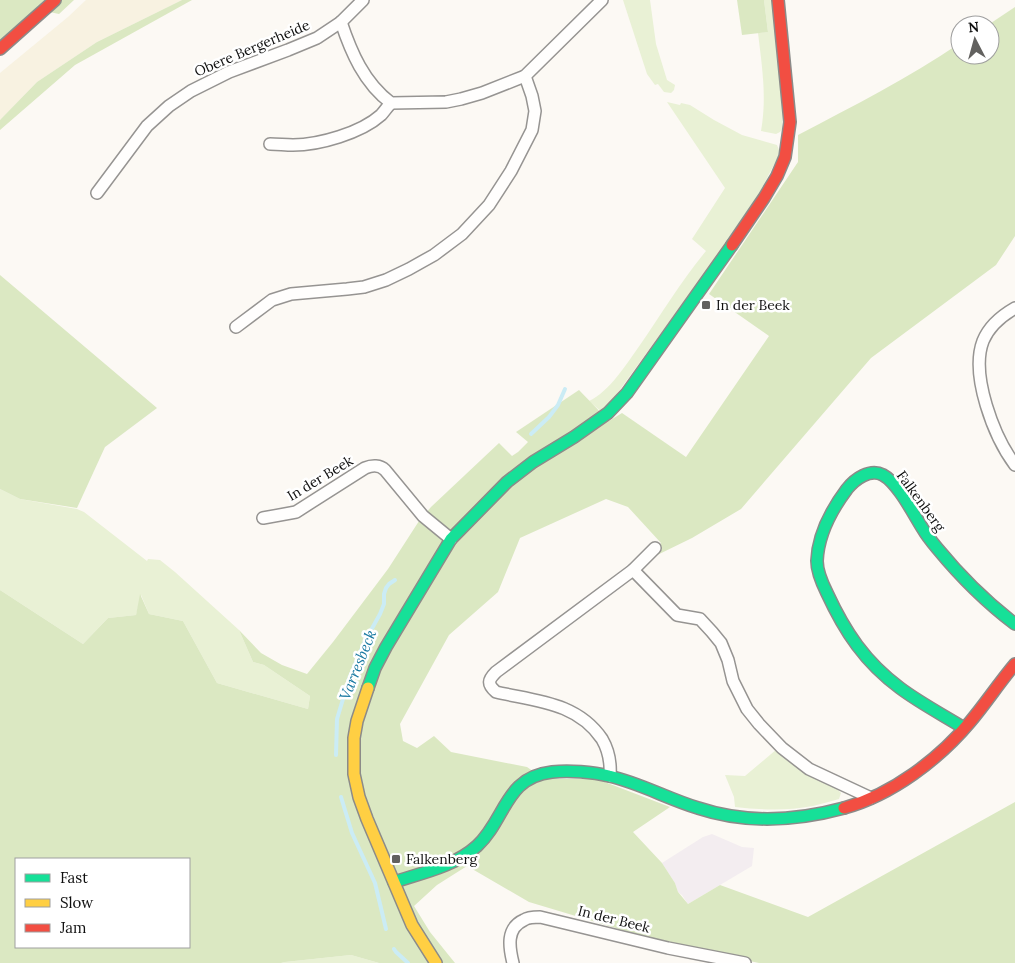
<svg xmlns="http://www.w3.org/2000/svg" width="1015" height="963" font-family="Lora,serif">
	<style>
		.industrial { fill: #f3edf0 }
		.farmland { fill: #f8f2e1 }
		.green { fill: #e9f1d5 }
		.forest { fill: #dbe8c2; fill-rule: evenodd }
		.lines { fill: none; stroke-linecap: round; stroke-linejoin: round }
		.stream { stroke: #cbecf5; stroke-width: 4 }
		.street-casing { stroke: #969492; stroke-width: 14 }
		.fast-casing { stroke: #8c8b89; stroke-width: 14 }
		.slow-casing { stroke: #8c8b89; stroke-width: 14 }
		.jam-casing { stroke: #8c8b89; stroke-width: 14 }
		.street { stroke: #fffefd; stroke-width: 11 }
		.fast { stroke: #16e098; stroke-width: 11 }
		.slow { stroke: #ffcf43; stroke-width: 11 }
		.jam { stroke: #f24e42; stroke-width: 11 }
		.poi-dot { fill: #62615f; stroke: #fff; stroke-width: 2 }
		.labels { text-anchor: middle; stroke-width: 5; stroke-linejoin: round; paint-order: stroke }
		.street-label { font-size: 14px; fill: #0f0f0f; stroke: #fff }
		.poi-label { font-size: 14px; fill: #0f0f0f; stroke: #fff; text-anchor: start }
		.water-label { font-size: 15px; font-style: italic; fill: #1878a1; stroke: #fff }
	</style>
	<rect width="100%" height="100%" fill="#fcf9f4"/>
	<polygon class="industrial" points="712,834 742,847 754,848 752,866 688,904 682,895 678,892 675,883 662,863 703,837"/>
	<polygon class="farmland" points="86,0 182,0 97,42 37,82 0,120 0,73 68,17"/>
	<g class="green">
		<polygon points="623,0 650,0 656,44 667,80 675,85 674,90 671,93 664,92 658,84 655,85 647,74"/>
		<path d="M 764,0 L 772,0 L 783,114 L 782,129 L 780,132 L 776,134 L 761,131 C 767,98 762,66 758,33 L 768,32 Z"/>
		<path d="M 667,102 L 680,105 L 681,103 L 690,105 L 714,120 L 742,135 L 777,145 L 779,150 L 778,157 L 751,209 L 603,413 L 589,401 C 610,391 627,363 640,345 C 662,313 682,280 706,251 L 692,239 L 725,188 Z"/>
		<polygon points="0,489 20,499 77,509 84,512 147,561 148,559 160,560 175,572 239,630 253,662 264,665 310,696 308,709 217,683 183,621 149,614 141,595 136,615 108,618 83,644 0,590"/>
		<path d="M 777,749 L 812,776 L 837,789 L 841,793 L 839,799 C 831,801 822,804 813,806 C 787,811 761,810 735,807 L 734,797 L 725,775 L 745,776 Z"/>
		<polygon points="351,955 379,963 281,963 285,962"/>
	</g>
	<g class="forest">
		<polygon points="0,0 74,0 59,14 35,9 0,43"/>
		<polygon points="182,0 192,0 75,65 0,130 0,120 37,82 97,42"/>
		<polygon points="737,0 764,0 768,32 742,35"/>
		<path d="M 1015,7 L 1015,236 L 996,265 L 871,358 L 741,509 L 692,538 L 647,560 L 661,543 L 628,507 L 606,499 L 520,538 L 498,592 L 449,635 L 400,724 L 403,741 L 417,748 L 434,736 L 451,752 L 527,767 L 544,779 L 597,779 L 670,807 L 633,832 L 662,863 L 675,883 L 678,892 L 688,904 L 720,885 L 808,917 L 1015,802 L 1015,963 L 759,963 L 669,944 L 529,902 L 467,866 L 437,885 L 414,906 L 430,932 L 455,963 L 379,963 L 351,955 L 285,962 L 281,963 L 0,963 L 0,590 L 83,644 L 108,618 L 136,615 L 140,594 L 149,614 L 183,621 L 217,683 L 308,709 L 310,696 L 264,665 L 253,662 L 239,630 L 261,653 L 282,665 L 307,674 L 333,642 L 388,569 L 419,521 L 431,507 L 499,443 L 512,456 L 518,452 L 528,442 L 516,432 L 579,390 L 609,421 L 622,413 L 686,457 L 769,336 L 709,294 L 798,162 L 798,135 C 853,106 909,78 960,43 L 960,55 L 990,55 L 990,25 L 988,25 ZM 16,859 L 189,859 L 189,947 L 16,947 Z"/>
		<polygon points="0,275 157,408 105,447 77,508 20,499 0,489"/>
	</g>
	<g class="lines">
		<g class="stream">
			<polyline points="531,434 549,417 558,405 565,389"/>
			<polyline points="336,755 337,719 349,679 365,641 380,614 384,604 384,594 386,588 389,584 395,580"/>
			<polyline points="341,797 352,833 375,883 386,929"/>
			<polyline points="394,949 396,952 408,963"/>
		</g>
		<g class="street-casing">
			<g id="street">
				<path d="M 341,22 C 351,52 364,83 391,103 L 446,102 L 461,99 L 482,93 L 525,76 L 602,0"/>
				<path d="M 270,144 C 278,144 285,145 293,145 C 319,145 361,133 381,115 C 384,112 387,107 391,103"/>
				<polyline points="97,193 147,126 169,106 191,91 229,72 288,50 317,38 341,22 363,0"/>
				<path d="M 1015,308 C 1001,316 989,326 983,341 C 970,375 994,437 1015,465"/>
				<polyline points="236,327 272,300 291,294 347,289 364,287 386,280 409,269 434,255 462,234 489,205 511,171 532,130 535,111 532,96 525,76"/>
				<path d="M 263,518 L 296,512 L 365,468 C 372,465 380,465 385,470 L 423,516 L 451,539"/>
				<polyline points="633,570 677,615 700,619 712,632 721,643 728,660 733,681 747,709 759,724 782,748 809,769 871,798"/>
				<path d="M 610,776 C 611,762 609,751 602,739 C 577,702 535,701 496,692 C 487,684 488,680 496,672 L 633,570 L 655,548"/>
				<path d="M 513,963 C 509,947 506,928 524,920 C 528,917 535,917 540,917 L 668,948 L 745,963"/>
			</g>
		</g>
		<g class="fast-casing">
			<g id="fast">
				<polyline points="368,688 375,668 386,647 451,539 507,482 533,462 574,437 608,413 627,393 732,245"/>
				<path d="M 964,728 C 943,715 920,703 900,688 C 865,662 845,632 827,593 C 822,583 817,572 817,561 C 818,535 832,509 847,489 C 855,479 870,468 883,475 C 898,483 914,515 923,529 C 927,536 932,542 937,548 C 960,576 986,602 1015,624"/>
				<path d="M 394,882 C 422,873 455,866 477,846 C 506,819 505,777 552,772 C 569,770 593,772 609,776 C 640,783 668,799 698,808 C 746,824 796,821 844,808"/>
			</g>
		</g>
		<g class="slow-casing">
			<polyline id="slow" points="368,688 357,721 354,738 354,774 359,797 367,819 412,925 436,963"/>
		</g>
		<g class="jam-casing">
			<g id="jam">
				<polyline points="0,49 55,0"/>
				<polyline points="732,245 764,198 777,176 785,157 790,122 778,0"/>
				<path d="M 844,808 C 892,795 939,759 970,722 C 986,703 999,683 1015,664"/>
			</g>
		</g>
		<use href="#street" class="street"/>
		<use href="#fast" class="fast"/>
		<use href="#slow" class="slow"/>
		<use href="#jam" class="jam"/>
	</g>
	<g class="poi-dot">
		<rect x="701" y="300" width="10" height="10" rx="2.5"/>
		<rect x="391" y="854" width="10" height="10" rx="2.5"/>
	</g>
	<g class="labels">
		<g class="street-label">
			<text transform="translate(252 48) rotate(-23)" y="5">Obere Bergerheide</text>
			<text transform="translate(320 478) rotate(-31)" y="5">In der Beek</text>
			<text transform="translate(921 501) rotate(54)" y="5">Falkenberg</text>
			<text transform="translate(614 919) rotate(14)" y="5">In der Beek</text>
		</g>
		<g class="poi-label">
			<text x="716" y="310">In der Beek</text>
			<text x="406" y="864">Falkenberg</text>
		</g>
		<g class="water-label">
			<text transform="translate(358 665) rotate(-68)" y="5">Varresbeck</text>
		</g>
	</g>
	<rect x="15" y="858" width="175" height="90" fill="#ffffff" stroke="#9f9f9f"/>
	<rect x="25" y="874" width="25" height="8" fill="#16e098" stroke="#9f9f9f"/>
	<text x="60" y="883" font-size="15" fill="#0f0f0f">Fast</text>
	<rect x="25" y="899" width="25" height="8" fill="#ffcf43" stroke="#9f9f9f"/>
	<text x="60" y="908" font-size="15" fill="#0f0f0f">Slow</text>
	<rect x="25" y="924" width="25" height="8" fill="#f24e42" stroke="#9f9f9f"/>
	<text x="60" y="933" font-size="15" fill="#0f0f0f">Jam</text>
	<g transform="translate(975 40) rotate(354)"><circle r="24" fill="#ffffff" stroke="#9f9f9f"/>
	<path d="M0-4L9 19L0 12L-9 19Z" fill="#62615f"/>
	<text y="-8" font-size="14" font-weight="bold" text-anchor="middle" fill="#0f0f0f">N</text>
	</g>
</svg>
